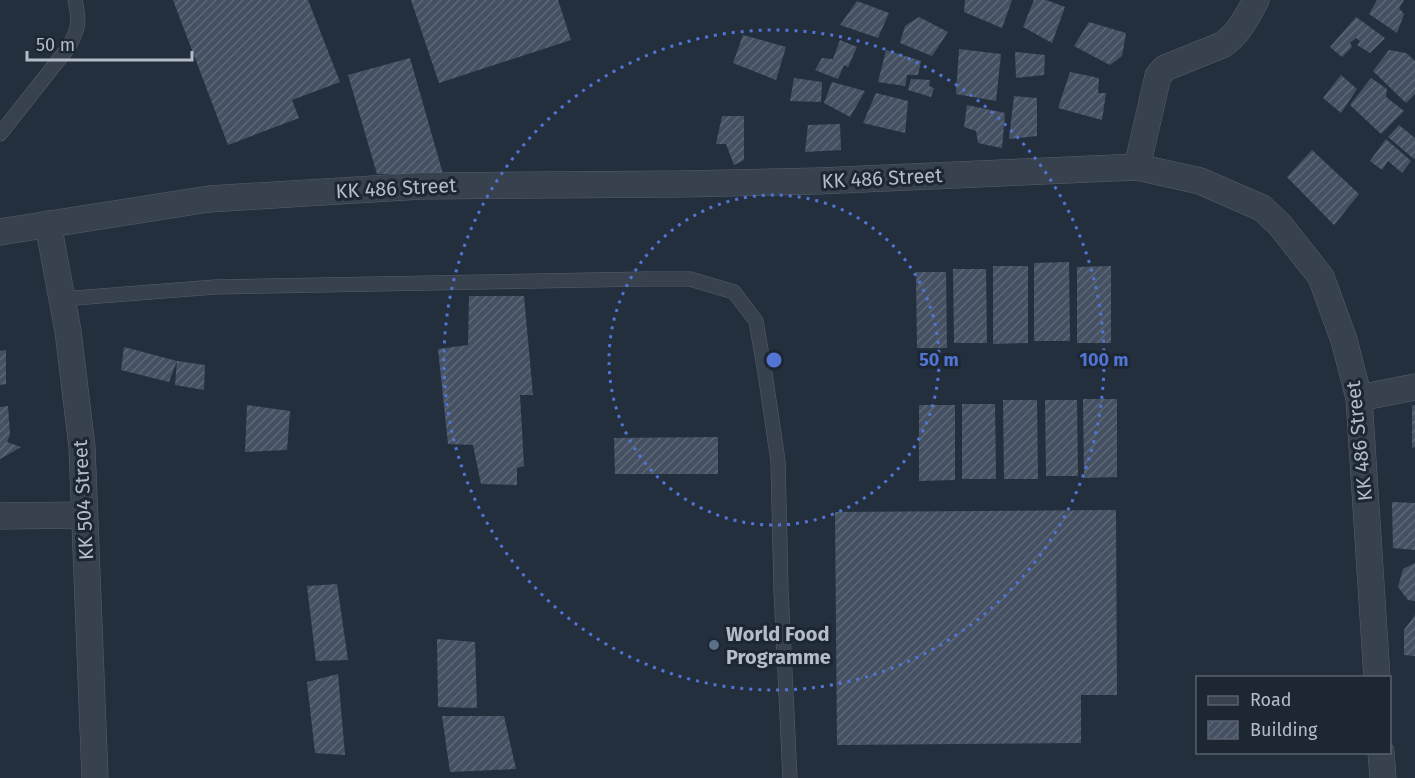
<svg xmlns="http://www.w3.org/2000/svg" width="1415" height="778" font-family="'Fira Sans',sans-serif">
	<style>
		.building { fill: url(#building-hatch) }
		.lines { fill: none; stroke-linecap: round; stroke-linejoin: round }
		.service-casing { stroke: #565f6c; stroke-width: 15 }
		.minor-casing { stroke: #565f6c; stroke-width: 27 }
		.service { stroke: #38414e; stroke-width: 14 }
		.minor { stroke: #38414e; stroke-width: 26 }
		.ring { fill: none; stroke: #5274d3; stroke-width: 3; stroke-dasharray: 3 6 }
		.service-dot { fill: #5c6f8a; stroke: #1d2633; stroke-width: 2 }
		.labels { text-anchor: middle; stroke-width: 6; stroke-linejoin: round; paint-order: stroke }
		.street-label { font-size: 20px; fill: #b4bcc9; stroke: #1d2633 }
		.poi-label { font-size: 20px; font-weight: bold; fill: #b4bcc9; stroke: #1d2633; text-anchor: start }
		.centre { fill: #5274d3; stroke: #1d2633; stroke-width: 3 }
		.ring-label { font-size: 18px; text-anchor: middle; font-weight: bold; fill: #5274d3; stroke: #1d2633; stroke-width: 6; stroke-linejoin: round; paint-order: stroke }
	</style>
	<defs>
		<pattern id="building-hatch" width="6" height="6" patternUnits="userSpaceOnUse" patternTransform="scale(1.5)"><rect width="6" height="6" fill="#455162"/><path d="M-1 1l2-2M0 6l6-6M5 7l2-2" fill="none" stroke="#5d6877"/></pattern>
	</defs>
	<rect width="100%" height="100%" fill="#242f3e"/>
	<g class="building">
		<polygon points="173,0 308,0 340,82 292,100 299,118 228,145"/>
		<polygon points="411,0 558,0 571,40 439,83"/>
		<polygon points="965,0 1012,0 1002,28 964,12"/>
		<polygon points="1034,0 1046,0 1065,7 1052,43 1023,27"/>
		<polygon points="1377,0 1404,0 1399,8 1404,14 1397,33 1369,14"/>
		<polygon points="857,1 889,13 878,38 840,25"/>
		<polygon points="919,17 948,32 932,56 900,43 905,26"/>
		<polygon points="1356,17 1385,38 1370,53 1357,45 1360,41 1356,38 1350,43 1352,47 1342,57 1330,47"/>
		<polygon points="1089,22 1126,33 1122,56 1110,65 1074,46"/>
		<polygon points="743,35 786,47 776,80 733,63"/>
		<polygon points="840,40 857,47 848,67 844,65 838,79 815,70 822,58 833,59"/>
		<polygon points="959,49 1001,54 996,101 956,94"/>
		<polygon points="886,50 921,61 918,75 907,75 905,86 878,82"/>
		<polygon points="1389,50 1406,53 1415,61 1415,94 1406,103 1373,71"/>
		<polygon points="1015,52 1045,55 1044,75 1016,78"/>
		<polygon points="410,58 443,174 377,174 348,75"/>
		<polygon points="1070,72 1099,78 1098,93 1106,93 1102,120 1058,108"/>
		<polygon points="1341,75 1357,89 1341,113 1323,98"/>
		<polygon points="794,78 822,82 821,102 790,101"/>
		<polygon points="1371,78 1387,89 1386,97 1404,111 1381,134 1350,105"/>
		<polygon points="911,79 930,80 929,86 934,88 931,97 908,90"/>
		<polygon points="832,82 865,91 850,117 824,103"/>
		<polygon points="876,93 908,101 905,133 863,123"/>
		<polygon points="1014,96 1037,98 1037,136 1009,139"/>
		<polygon points="967,105 1005,113 1002,148 978,143 976,131 964,127"/>
		<polygon points="722,116 744,116 744,160 734,165 726,144 716,144"/>
		<polygon points="840,124 841,150 805,152 808,125"/>
		<polygon points="1399,125 1415,138 1415,158 1414,159 1388,137"/>
		<polygon points="1386,139 1411,161 1402,173 1388,161 1382,170 1370,161"/>
		<polygon points="1312,150 1359,194 1334,225 1287,177"/>
		<polygon points="1069,262 1070,341 1034,341 1034,263"/>
		<polygon points="993,266 1028,266 1028,343 993,344"/>
		<polygon points="1111,266 1111,343 1077,343 1077,267"/>
		<polygon points="953,269 986,269 987,343 954,343"/>
		<polygon points="916,272 946,272 947,348 917,348"/>
		<polygon points="469,296 524,296 533,395 520,395 524,466 517,468 517,485 481,484 473,445 448,444 438,349 468,345"/>
		<polygon points="124,347 177,361 205,365 204,390 175,385 177,361 169,382 121,370"/>
		<polygon points="6,350 6,384 0,385 0,351"/>
		<polygon points="1083,399 1117,399 1117,477 1084,478"/>
		<polygon points="1003,400 1037,400 1038,479 1004,479"/>
		<polygon points="1045,400 1077,400 1078,476 1046,476"/>
		<polygon points="962,404 995,404 996,479 962,479"/>
		<polygon points="247,405 290,411 287,450 245,452"/>
		<polygon points="919,405 955,405 955,480 919,481"/>
		<polygon points="1415,405 1415,447 1412,448 1412,406"/>
		<polygon points="8,406 10,435 7,442 21,447 0,459 0,407"/>
		<polygon points="718,437 718,474 615,474 614,438"/>
		<polygon points="1392,502 1415,503 1415,550 1393,548"/>
		<polygon points="1116,510 1117,695 1081,695 1081,743 837,745 835,512"/>
		<polygon points="1415,563 1415,601 1408,600 1398,587 1403,569"/>
		<polygon points="337,584 348,660 316,661 307,586"/>
		<polygon points="1415,615 1415,656 1404,655 1404,630"/>
		<polygon points="437,639 475,642 477,708 438,707"/>
		<polygon points="338,674 345,755 315,753 307,682"/>
		<polygon points="442,716 504,716 516,769 450,772"/>
	</g>
	<g class="lines">
		<g class="service-casing">
			<g id="service">
				<path d="M 0,134 L 68,48 C 79,28 80,23 75,0"/>
				<polyline points="62,299 215,287 644,279 690,279 734,292 756,321 765,373 778,461 781,589 790,778"/>
			</g>
		</g>
		<g class="minor-casing">
			<g id="minor">
				<path d="M 1137,167 L 1158,76 L 1165,68 L 1222,45 C 1238,35 1247,17 1256,0"/>
				<polyline points="48,224 68,331 82,447 95,778"/>
				<polyline points="0,232 209,199 422,186 681,184 818,181 1137,167 1200,181 1262,208 1280,225 1321,277 1344,340 1359,398 1377,678"/>
				<polyline points="1359,398 1415,387"/>
				<polyline points="0,516 84,515"/>
				<polyline points="1381,752 1383,778"/>
			</g>
		</g>
		<use href="#service" class="service"/>
		<use href="#minor" class="minor"/>
	</g>
	<g class="ring">
		<circle cx="774" cy="360" r="165"/>
		<circle cx="774" cy="360" r="330"/>
	</g>
	<circle class="service-dot" cx="714" cy="645" r="6"/>
	<g class="labels">
		<g class="street-label">
			<text transform="translate(882 178) rotate(-3)" y="7">KK 486 Street</text>
			<text transform="translate(396 188) rotate(-3)" y="7">KK 486 Street</text>
			<text transform="translate(1359 441) rotate(-96)" y="7">KK 486 Street</text>
			<text transform="translate(83 500) rotate(-93)" y="7">KK 504 Street</text>
		</g>
		<g class="poi-label">
			<text x="726" y="641">World Food<tspan x="726" dy="23">Programme</tspan></text>
		</g>
	</g>
	<circle cx="774" cy="360" r="9" class="centre"/>
	<g class="ring-label">
		<text x="939" y="366">50 m</text>
		<text x="1104" y="366">100 m</text>
	</g>
	<rect x="1196" y="676" width="195" height="78" fill="#1d2633" stroke="#59626f" stroke-width="1.5"/>
	<rect x="1208" y="696" width="30" height="9" fill="#38414e" stroke="#59626f" stroke-width="1.5"/>
	<text x="1250" y="706" font-size="18" fill="#b4bcc9">Road</text>
	<rect x="1208" y="721" width="30" height="18" fill="url(#building-hatch)" stroke="#59626f" stroke-width="1.5"/>
	<text x="1250" y="736" font-size="18" fill="#b4bcc9">Building</text>
	<path d="M27 51v9h165v-9" fill="none" stroke="#b4bcc9" stroke-width="3"/>
	<text x="36" y="51" font-size="18" fill="#b4bcc9" stroke="#1d2633" stroke-width="4.5" paint-order="stroke">50 m</text>
</svg>
